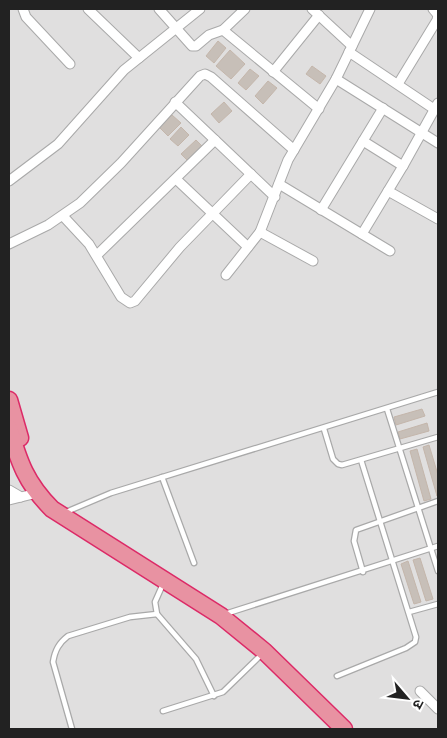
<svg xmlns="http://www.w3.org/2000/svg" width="447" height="738" font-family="'Nunito Sans','Noto Sans Devanagari',sans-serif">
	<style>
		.residential { fill: #e0dfdf }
		.building { fill: #c7bfb8; stroke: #c4b6ab }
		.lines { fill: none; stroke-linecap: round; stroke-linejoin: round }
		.lane-casing { stroke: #a9a9a9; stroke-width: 7 }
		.street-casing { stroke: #a9a9a9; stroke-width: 11 }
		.highway-casing { stroke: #dc2a67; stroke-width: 19 }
		.lane { stroke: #fff; stroke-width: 4.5 }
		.street { stroke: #fff; stroke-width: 9 }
		.highway { stroke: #e892a2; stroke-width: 16 }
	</style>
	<rect width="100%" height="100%" fill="#f2efe9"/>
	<rect class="residential" x="9" y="9" width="429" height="720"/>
	<g class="building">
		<polygon points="218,41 226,48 214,63 206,56"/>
		<polygon points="230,50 245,64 231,79 216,66"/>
		<polygon points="312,66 326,76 320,84 306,74"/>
		<polygon points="250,69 259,76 246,90 238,83"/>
		<polygon points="268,81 277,88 263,104 255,96"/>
		<polygon points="224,102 232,111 219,123 211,114"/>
		<polygon points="172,115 181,123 168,136 159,127"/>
		<polygon points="181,127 189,135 178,146 170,139"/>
		<polygon points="196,140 202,146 187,160 181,154"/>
		<polygon points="422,409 425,416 396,425 394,417"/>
		<polygon points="427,423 429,431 400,439 398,432"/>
		<polygon points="429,445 438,475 437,496 423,447"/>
		<polygon points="417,449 431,499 424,501 410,451"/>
		<polygon points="420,558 433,599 426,601 413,560"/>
		<polygon points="408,561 421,602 414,604 401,564"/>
	</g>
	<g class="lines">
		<g class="lane-casing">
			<g id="lane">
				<polyline points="387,409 438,571"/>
				<polyline points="324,429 333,459 338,464 342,465 438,437"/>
				<polyline points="162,477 194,563"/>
				<polyline points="66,512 111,493 438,392"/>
				<polyline points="363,572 354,541 356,530 438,501"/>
				<polyline points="163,584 155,602 157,614 196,659 214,696"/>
				<polyline points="409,612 438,604"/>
				<polyline points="225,614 438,546"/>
				<polyline points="337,676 406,648 415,642 416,637 361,460"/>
				<polyline points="163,711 223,692 262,654"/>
				<path d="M 72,729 L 53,662 C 55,650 59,643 68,636 L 130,617 L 157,614"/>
			</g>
		</g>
		<g class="street-casing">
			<g id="street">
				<polyline points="23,9 26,17 70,64"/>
				<polyline points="88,9 139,58"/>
				<polyline points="159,9 192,46 196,46 209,35 223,30 245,9"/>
				<polyline points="312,9 352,46"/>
				<polyline points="223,30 319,109"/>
				<polyline points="349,52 434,109"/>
				<polyline points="273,72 319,15"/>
				<polyline points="336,79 438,143"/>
				<polyline points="398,84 437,20 438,15 433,9"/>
				<polyline points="175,102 275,197"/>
				<polyline points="363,141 403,166"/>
				<polyline points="176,179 248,247"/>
				<polyline points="9,181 58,144 124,70 200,9"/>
				<polyline points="279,184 390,251"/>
				<polyline points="388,191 438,219"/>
				<polyline points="321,210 383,108"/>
				<polyline points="63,216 89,244 121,297 130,303 135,301 180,247 251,174"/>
				<polyline points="260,232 313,261"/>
				<polyline points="362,234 403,166 438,103"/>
				<polyline points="9,244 48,225 80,203 121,163 200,76 205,74 211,77 294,150"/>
				<polyline points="97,255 215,140"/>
				<polyline points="226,275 260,232 288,160 336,79 370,9"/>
				<polyline points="9,490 21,497 37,493"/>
				<polyline points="9,500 21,497"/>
				<polyline points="420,691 438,709"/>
			</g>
		</g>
		<g class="highway-casing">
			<g id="highway">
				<polyline points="9,400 20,438"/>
				<path d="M 9,428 C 19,462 26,483 52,509 L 221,616 L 264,651 L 344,729"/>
			</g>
		</g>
		<use href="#lane" class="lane"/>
		<use href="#street" class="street"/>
		<use href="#highway" class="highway"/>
	</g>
	<rect width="447" height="738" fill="none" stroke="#222222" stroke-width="20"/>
	<g transform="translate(407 698) rotate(118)" stroke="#ffffff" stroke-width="4" paint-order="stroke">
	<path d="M0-4L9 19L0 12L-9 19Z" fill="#222222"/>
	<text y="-8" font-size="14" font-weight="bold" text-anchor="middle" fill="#222222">उ</text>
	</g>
</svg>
